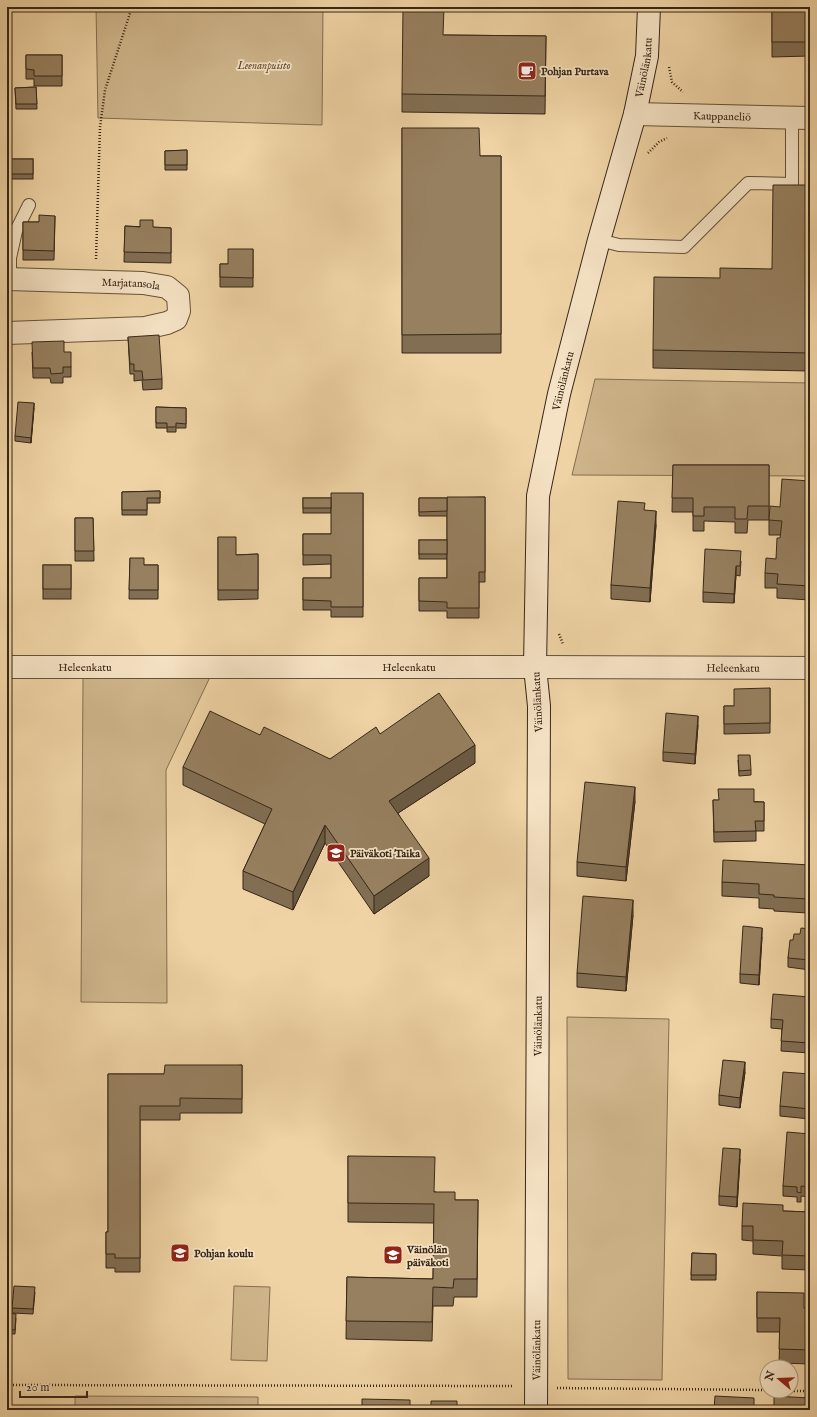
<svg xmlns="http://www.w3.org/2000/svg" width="817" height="1417" font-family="'IM FELL English',serif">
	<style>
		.green { fill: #d0b68c; stroke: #846e52 }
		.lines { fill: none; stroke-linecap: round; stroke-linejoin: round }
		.lane-casing { stroke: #65523a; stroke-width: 14 }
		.street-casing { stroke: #65523a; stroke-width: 24 }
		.secondary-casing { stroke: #372717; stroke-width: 24 }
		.path { stroke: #372717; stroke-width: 2.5; stroke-dasharray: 1 2; stroke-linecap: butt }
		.lane { stroke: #f5e2c4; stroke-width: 12 }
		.street { stroke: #f5e2c4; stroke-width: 22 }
		.secondary { stroke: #f5e2c4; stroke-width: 22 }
		.wall { fill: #826e53; stroke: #372717 }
		.shaded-wall { fill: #6a5a43; stroke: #372717 }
		.building { fill: #978060; stroke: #372717 }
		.labels { text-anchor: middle; stroke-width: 3.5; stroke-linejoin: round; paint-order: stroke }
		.park-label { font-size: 11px; font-style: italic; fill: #5d4b34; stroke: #f5e2c4 }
		.street-label { font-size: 11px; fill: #372717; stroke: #f5e2c4 }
		.poi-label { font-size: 11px; font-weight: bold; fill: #372717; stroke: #f5e2c4; text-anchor: start }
	</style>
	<rect width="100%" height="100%" fill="#efd3a4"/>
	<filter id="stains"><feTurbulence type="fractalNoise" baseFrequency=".005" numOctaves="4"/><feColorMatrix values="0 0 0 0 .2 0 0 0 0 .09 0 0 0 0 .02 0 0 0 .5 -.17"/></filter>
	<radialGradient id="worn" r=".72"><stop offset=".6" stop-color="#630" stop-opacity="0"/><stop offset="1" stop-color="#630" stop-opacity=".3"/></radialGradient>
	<g class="green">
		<polygon points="96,7 323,7 322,125 98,118"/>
		<polygon points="595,379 810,383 810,476 572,475"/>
		<polygon points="210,677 166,770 167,1003 81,1002 83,678"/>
		<polygon points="567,1017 669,1019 662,1380 568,1379"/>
		<polygon points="234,1286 270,1287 267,1361 231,1360"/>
		<polygon points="75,1396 258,1397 258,1410 75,1410"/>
	</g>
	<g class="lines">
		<g class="lane-casing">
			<g id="lane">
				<polyline points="599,240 619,245 684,247 748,183 792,184 792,118"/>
				<polyline points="10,279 10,258 16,231 29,205"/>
			</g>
		</g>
		<g class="street-casing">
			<g id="street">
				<path id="s1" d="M 635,114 L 810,118"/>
				<path id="s2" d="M 7,279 L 143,283 L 167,287 L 178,296 L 179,311 L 176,319 L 167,323 L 145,328 L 7,333"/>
				<path id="s3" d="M 7,667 L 535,667 L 810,668"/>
			</g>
		</g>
		<g class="secondary-casing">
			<g id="secondary">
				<path id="s4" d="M 536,1410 L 539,706 L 535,667 L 538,496 L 559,394 L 599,240 L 635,114 L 647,56 L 649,7"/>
			</g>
		</g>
		<g class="path">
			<polyline points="669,67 672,82 683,92"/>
			<polyline points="648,153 659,142 667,138"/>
			<polyline points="96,259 100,127 105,90 132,7"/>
			<polyline points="559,634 563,644"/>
			<polyline points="7,1385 514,1386"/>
			<polyline points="557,1388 767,1390"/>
			<polyline points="791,1391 810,1391"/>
		</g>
		<use href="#lane" class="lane"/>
		<use href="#street" class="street"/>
		<use href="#secondary" class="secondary"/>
	</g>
	<g class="wall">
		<polygon points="772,7 810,7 810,56 772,57"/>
		<polygon points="444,35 546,36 545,114 402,112 402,94"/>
		<polygon points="26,55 62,55 62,86 34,86 34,79 26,79"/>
		<polygon points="36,87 37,109 16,109 15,88"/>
		<polygon points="402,128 480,156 501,156 501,353 402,353"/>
		<polygon points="187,150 187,170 165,170 165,151"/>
		<rect x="11" y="159" width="22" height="20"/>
		<polygon points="810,185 810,371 653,368 653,350 720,278 772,269"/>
		<polygon points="55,216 54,260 23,260 23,222 39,222"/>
		<polygon points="125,226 171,228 171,263 124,262"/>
		<polygon points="253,249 253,287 220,287 220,264 228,264"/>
		<polygon points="128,337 162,379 162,389 143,390 142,380 134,381 134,374 130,374"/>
		<polygon points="32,352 64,352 71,367 71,377 63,377 63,383 51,383 50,378 33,378"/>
		<polygon points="156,407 186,408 186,428 176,428 176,432 167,432 167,428 156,428"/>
		<polygon points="34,408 31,443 15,441 15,436"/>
		<polygon points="673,465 769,465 769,520 748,520 747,533 735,533 735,522 704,521 704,531 693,531 693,512 672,512"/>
		<polygon points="810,481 810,600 777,598 777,588 765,588 765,573 776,559 781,535 769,535 769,520 780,507"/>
		<polygon points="160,491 160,503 147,503 147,515 122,515 122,492"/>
		<polygon points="363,493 363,617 331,617 331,610 303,610 303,578 331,578 331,564 303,565 303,534 331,534"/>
		<polygon points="485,497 485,582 479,582 479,618 447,618 447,611 419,611 419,578 447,578 447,516 419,516 419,498 447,498"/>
		<rect x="303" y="498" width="28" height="15"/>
		<polygon points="645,510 656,525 650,602 611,599 611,585"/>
		<polygon points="75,518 93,518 94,561 75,561"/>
		<polygon points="218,537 236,555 258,554 258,599 218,600"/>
		<rect x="419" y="540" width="28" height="19"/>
		<polygon points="130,558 144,565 158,565 158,599 129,599"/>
		<polygon points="741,561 740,576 736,575 734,603 703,602 703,592"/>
		<rect x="43" y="565" width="28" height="34"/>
		<polygon points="770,688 770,733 724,734 724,706 734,706"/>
		<polygon points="698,725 695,764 663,761 663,752"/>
		<polygon points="380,734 475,763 398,813 429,876 374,914 325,843 293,910 243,889 243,871 265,824 183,785 183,767 260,735 330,759"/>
		<polygon points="738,760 751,770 751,775 739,776"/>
		<polygon points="713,800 764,802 764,831 756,831 756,841 714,842"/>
		<polygon points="635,801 626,881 577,876 577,862"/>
		<polygon points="810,879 808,913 774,911 774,909 759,908 759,898 722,896 722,882"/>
		<polygon points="633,915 626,991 577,987 577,973"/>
		<polygon points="810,929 810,970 788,967 788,958 793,940 800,934"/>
		<polygon points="762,937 759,985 740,983 740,974"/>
		<polygon points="810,997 810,1053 781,1051 782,1029 771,1028 771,1019"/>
		<polygon points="242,1065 242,1113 180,1113 180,1120 140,1120 140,1272 115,1272 115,1268 106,1268 106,1232 108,1232 108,1074 164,1074"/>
		<polygon points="745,1072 740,1108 719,1105 719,1095"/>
		<polygon points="810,1074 810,1119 780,1116 780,1106"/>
		<polygon points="810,1134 810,1197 801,1196 801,1202 797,1202 797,1197 783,1196 783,1186"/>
		<polygon points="348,1156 455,1200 478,1200 477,1297 454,1297 453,1306 433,1306 432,1341 346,1339 347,1277 433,1279 434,1223 348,1222"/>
		<polygon points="740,1159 737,1207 719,1205 719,1196"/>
		<polygon points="783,1211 810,1212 810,1270 782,1269 782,1256 753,1254 753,1241 742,1240 742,1226"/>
		<polygon points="692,1253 716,1254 716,1280 691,1280"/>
		<polygon points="35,1292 33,1314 12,1313 12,1308"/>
		<polygon points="757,1292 804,1308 810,1309 810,1364 779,1363 780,1332 757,1332"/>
		<polygon points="7,1313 16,1318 15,1334 7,1334"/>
	</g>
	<g class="shaded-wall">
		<polygon points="34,403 34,408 31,443 31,438"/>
		<polygon points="656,511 656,525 650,602 650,588"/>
		<polygon points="736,566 736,575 734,603 734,594"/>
		<polygon points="698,716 698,725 695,764 695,754"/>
		<polygon points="475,745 475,763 389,819 389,801"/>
		<polygon points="635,787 635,801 626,881 626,867"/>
		<polygon points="325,825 325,843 293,910 293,892"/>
		<polygon points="429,858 429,876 374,914 374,896"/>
		<polygon points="810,865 810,879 808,913 808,899"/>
		<polygon points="633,900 633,915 626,991 626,977"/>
		<polygon points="762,928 762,937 759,985 759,975"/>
		<polygon points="745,1062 745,1072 740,1108 740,1098"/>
		<polygon points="740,1149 740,1159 737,1207 737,1197"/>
	</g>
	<g class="building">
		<polygon points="403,7 444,7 443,35 546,36 545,96 402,94"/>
		<rect x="772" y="7" width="38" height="35"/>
		<polygon points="26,55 62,55 62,76 34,76 34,70 26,69"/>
		<polygon points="36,87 37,104 16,104 15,88"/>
		<polygon points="402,128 479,128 480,156 501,156 501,334 402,335"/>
		<polygon points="187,150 187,165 165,165 165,151"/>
		<rect x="11" y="159" width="22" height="15"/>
		<polygon points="773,185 810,185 810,353 653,350 654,277 720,278 720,268 772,269"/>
		<polygon points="39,215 55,216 54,251 23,250 23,222 39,222"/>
		<polygon points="140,220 153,220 153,227 171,228 171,253 124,252 125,226 140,227"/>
		<polygon points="228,249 253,249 253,278 220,277 220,264 228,264"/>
		<polygon points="159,335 162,379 143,380 142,371 134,371 134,364 130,364 128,337"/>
		<polygon points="64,341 64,352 71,352 71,367 63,367 63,373 51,374 50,368 33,368 32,342"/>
		<polygon points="18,402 34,403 31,438 15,436"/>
		<polygon points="156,407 186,408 186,424 176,423 176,427 167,427 167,423 156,423"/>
		<polygon points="673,465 769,465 769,506 748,506 747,519 735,519 735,507 704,507 704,516 693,516 693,498 672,498"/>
		<polygon points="782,479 810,481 810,586 777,584 778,574 765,573 766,558 776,559 777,538 780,538 782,521 769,520 770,506 780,507"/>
		<polygon points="160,491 160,498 147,498 147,510 122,510 122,492"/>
		<polygon points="331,493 363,493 363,607 331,607 331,601 303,600 303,578 331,578 331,555 303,555 303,534 331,534"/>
		<polygon points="447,497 485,497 485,572 479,572 479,608 447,608 447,602 419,601 419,578 447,578"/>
		<rect x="303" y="498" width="28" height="10"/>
		<polygon points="419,498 447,498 447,511 419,512"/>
		<polygon points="618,501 645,503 644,510 656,511 650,588 611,585"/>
		<polygon points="75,518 93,518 94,551 75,551"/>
		<polygon points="218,537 236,537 236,555 258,554 258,590 218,590"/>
		<rect x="419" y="540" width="28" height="14"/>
		<polygon points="705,549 741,551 740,566 736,566 734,594 703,592"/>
		<polygon points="130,558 144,558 144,565 158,565 158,590 129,590"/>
		<rect x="43" y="565" width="28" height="24"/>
		<polygon points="770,688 770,723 724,724 724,706 734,706 734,689"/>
		<polygon points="439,693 475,745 389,801 429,858 374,896 325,825 293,892 243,871 272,809 183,767 210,711 260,735 264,727 330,759 376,727 380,734"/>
		<polygon points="666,713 698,716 695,754 663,752"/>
		<polygon points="738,755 750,755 751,770 739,771"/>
		<polygon points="585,782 635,787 626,867 577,862"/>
		<polygon points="718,789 754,789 754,802 764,802 764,821 755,821 756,831 714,832 713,800 719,800"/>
		<polygon points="723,860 810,865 808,899 774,897 774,895 759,894 759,884 722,882"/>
		<polygon points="583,896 633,900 626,977 577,973"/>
		<polygon points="743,926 762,928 759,975 740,974"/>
		<polygon points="801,928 810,929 810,960 788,958 790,940 793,940 794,934 800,934"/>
		<polygon points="773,994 810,997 810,1043 781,1041 783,1020 771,1019"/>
		<polygon points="723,1060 745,1062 740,1098 719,1095"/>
		<polygon points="165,1065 242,1065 242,1099 180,1098 180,1106 140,1106 140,1258 115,1258 115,1254 106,1254 106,1232 108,1232 108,1074 164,1074"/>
		<polygon points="783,1072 810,1074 810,1109 780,1106"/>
		<polygon points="787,1132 810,1134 810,1187 801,1186 801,1193 797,1192 797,1187 783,1186"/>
		<polygon points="723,1148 740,1149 737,1197 719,1196"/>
		<polygon points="348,1156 435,1157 434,1192 455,1192 455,1200 478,1200 477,1279 454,1279 453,1288 433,1287 432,1322 346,1321 347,1277 433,1279 434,1204 348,1203"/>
		<polygon points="743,1203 783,1205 783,1211 810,1212 810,1256 782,1255 783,1241 753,1240 753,1226 742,1226"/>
		<polygon points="692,1253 716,1254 716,1275 691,1275"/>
		<polygon points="14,1286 35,1287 33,1309 12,1308"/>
		<polygon points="757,1292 804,1293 804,1308 810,1309 810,1350 779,1349 780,1318 757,1318"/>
		<polygon points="7,1313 16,1314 15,1330 7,1329"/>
		<polygon points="715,1396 754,1398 754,1408 774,1409 774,1396 810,1398 810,1410 714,1410"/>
		<polygon points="362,1399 410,1400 410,1409 431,1409 431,1401 457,1401 457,1409 470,1409 470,1410 350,1410 350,1409 362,1409"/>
	</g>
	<defs>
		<g id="cafe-square" transform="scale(1)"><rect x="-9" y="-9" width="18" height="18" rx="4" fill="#8f2418" stroke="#f5e2c4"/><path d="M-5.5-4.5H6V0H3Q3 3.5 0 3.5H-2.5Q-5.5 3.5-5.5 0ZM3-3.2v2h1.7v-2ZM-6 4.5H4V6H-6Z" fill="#fff"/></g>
		<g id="school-square" transform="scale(1)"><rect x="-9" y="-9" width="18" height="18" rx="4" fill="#8f2418" stroke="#f5e2c4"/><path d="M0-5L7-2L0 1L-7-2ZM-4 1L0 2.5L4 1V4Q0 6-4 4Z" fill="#fff"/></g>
	</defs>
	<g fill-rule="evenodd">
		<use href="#cafe-square" x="527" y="71"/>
		<use href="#school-square" x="336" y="853"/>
		<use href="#school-square" x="180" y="1253"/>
		<use href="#school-square" x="393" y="1255"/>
	</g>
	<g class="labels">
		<g class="park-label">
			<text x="264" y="69">Leenanpuisto</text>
		</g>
		<g class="street-label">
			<text dy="4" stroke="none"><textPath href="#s4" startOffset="1356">Väinölänkatu</textPath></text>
			<text dy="4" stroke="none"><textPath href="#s1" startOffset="87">Kauppaneliö</textPath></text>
			<text dy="4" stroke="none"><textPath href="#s2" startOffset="124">Marjatansola</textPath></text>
			<text dy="4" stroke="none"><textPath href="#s4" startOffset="1032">Väinölänkatu</textPath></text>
			<text dy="4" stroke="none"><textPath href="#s3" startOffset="78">Heleenkatu</textPath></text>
			<text dy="4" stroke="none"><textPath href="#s3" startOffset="402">Heleenkatu</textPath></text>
			<text dy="4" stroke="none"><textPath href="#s3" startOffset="726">Heleenkatu</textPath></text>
			<text transform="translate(537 702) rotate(-93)" y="4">Väinölänkatu</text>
			<text dy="4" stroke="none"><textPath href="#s4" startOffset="384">Väinölänkatu</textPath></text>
			<text dy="4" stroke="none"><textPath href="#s4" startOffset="60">Väinölänkatu</textPath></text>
		</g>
		<g class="poi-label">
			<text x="541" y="75">Pohjan Purtava</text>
			<text x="350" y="857">Päiväkoti Taika</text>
			<text x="407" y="1253">Väinölän<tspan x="407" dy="13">päiväkoti</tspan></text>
			<text x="194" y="1257">Pohjan koulu</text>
		</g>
	</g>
	<rect width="817" height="1417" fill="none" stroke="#efd3a4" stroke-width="24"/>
	<rect x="8" y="8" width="801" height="1401" fill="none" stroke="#372717" stroke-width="2"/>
	<rect x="12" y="12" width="793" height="1393" fill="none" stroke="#372717"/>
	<g transform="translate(779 1379) rotate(289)"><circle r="19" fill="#f5e2c4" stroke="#a9977f"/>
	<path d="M0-3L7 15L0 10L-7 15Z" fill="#8f2418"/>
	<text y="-6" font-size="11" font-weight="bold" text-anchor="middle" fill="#372717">N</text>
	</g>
	<path d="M20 1391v6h67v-6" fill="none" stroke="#372717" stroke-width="2"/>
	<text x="26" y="1391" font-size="12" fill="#372717" stroke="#f5e2c4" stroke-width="3" paint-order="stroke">20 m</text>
	<rect width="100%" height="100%" filter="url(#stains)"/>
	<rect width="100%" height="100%" fill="url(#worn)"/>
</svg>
